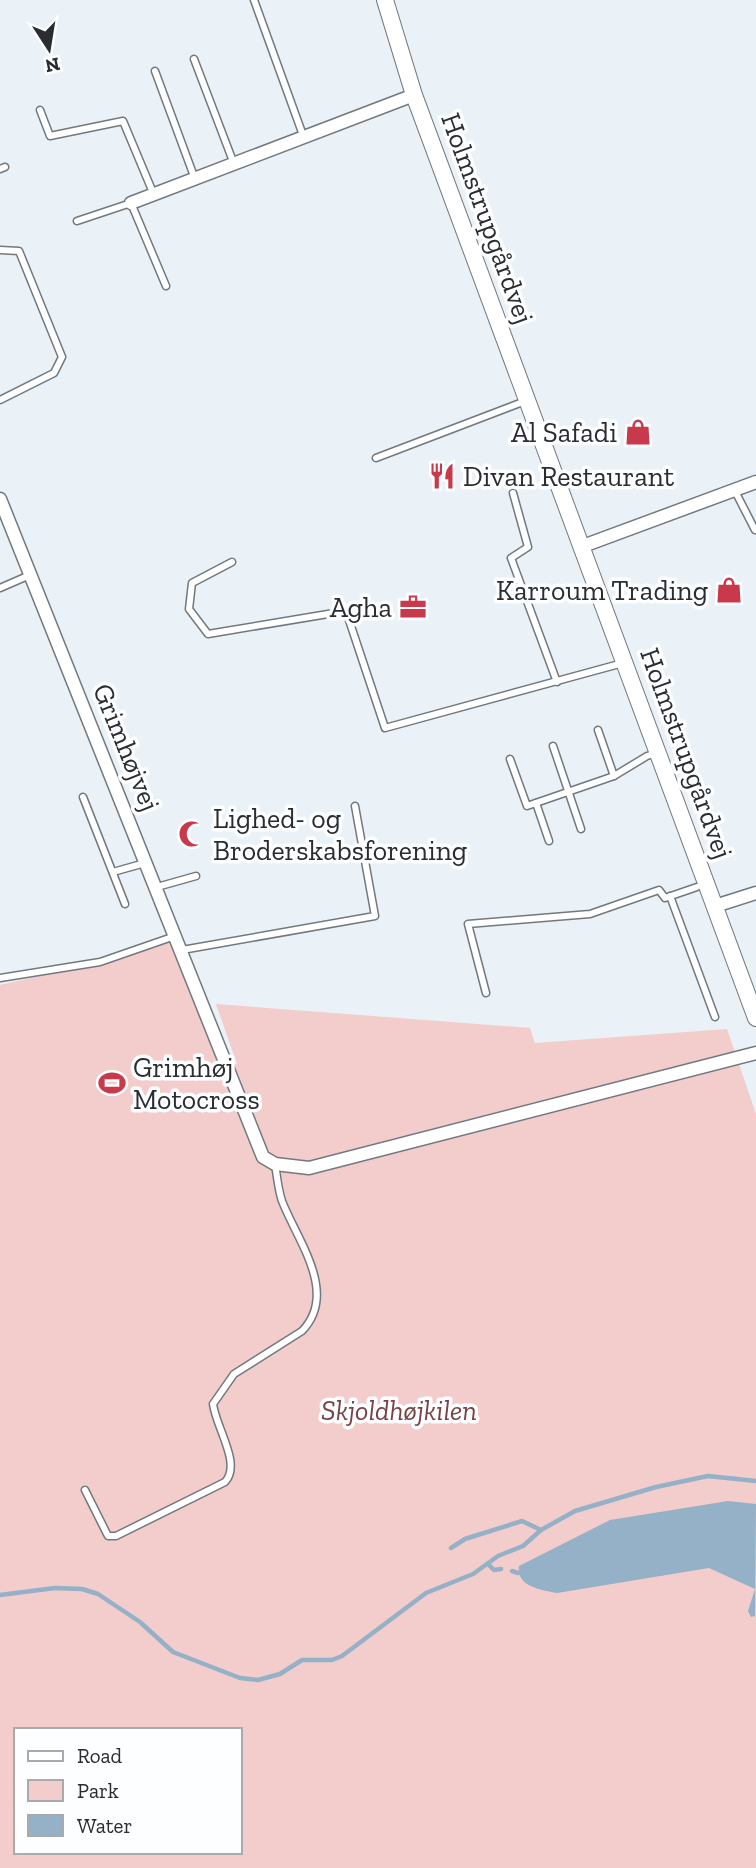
<svg xmlns="http://www.w3.org/2000/svg" width="756" height="1868" font-family="'Zilla Slab',serif">
	<style>
		.green { fill: #f3cccc; fill-rule: evenodd }
		.water { fill: #94b1c7 }
		.lines { fill: none; stroke-linecap: round; stroke-linejoin: round }
		.stream { stroke: #94b1c7; stroke-width: 4.5 }
		.service-casing { stroke: #72797e; stroke-width: 9 }
		.minor-casing { stroke: #72797e; stroke-width: 15 }
		.tertiary-casing { stroke: #72797e; stroke-width: 18 }
		.service { stroke: #fff; stroke-width: 6 }
		.minor { stroke: #fff; stroke-width: 12 }
		.tertiary { stroke: #fff; stroke-width: 16 }
		.labels { text-anchor: middle; stroke-width: 7; stroke-linejoin: round; paint-order: stroke }
		.street-label { font-size: 28px; fill: #2a2c2f; stroke: #fcfeff }
		.poi-label { font-size: 28px; fill: #2a2c2f; stroke: #fcfeff; text-anchor: end }
		.park-label { font-size: 28px; font-style: italic; fill: #794345; stroke: #fcfeff }
	</style>
	<rect width="100%" height="100%" fill="#eaf1f7"/>
	<path class="green" d="M 176,936 L 225,1066 L 237,1064 L 216,1004 L 530,1028 L 535,1043 L 727,1029 L 756,1114 L 756,1868 L 0,1868 L 0,985 L 100,962 ZM 16,1730 L 240,1730 L 240,1852 L 16,1852 Z"/>
	<path class="water" d="M 728,1501 L 756,1504 L 755,1616 L 751,1617 L 748,1611 L 755,1589 L 709,1568 L 557,1593 C 542,1590 516,1587 519,1566 L 610,1520 Z"/>
	<g class="lines">
		<g class="stream">
			<polyline points="451,1548 465,1539 522,1521 541,1530"/>
			<polyline points="489,1565 494,1570 501,1569"/>
			<polyline points="512,1571 518,1573"/>
			<polyline points="0,1595 55,1588 82,1589 98,1594 140,1622 173,1652 240,1678 258,1680 280,1674 302,1660 332,1660 342,1656 426,1593 473,1574 498,1556 523,1546 541,1530 575,1511 656,1487 708,1476 756,1481"/>
		</g>
		<g class="service-casing">
			<g id="service">
				<polyline points="254,0 304,138"/>
				<polyline points="194,59 234,164"/>
				<polyline points="155,71 195,179"/>
				<polyline points="40,110 50,136 123,121 154,195"/>
				<polyline points="0,169 5,167"/>
				<polyline points="77,221 131,203 166,286"/>
				<polyline points="0,250 19,251 62,357 54,373 0,400"/>
				<polyline points="376,458 528,400"/>
				<polyline points="735,491 755,530"/>
				<polyline points="513,493 528,547 511,558 557,682"/>
				<polyline points="232,562 192,583 189,609 208,634 346,611 385,728 623,663"/>
				<polyline points="0,588 30,575"/>
				<polyline points="598,730 614,776"/>
				<polyline points="553,746 581,829"/>
				<polyline points="510,759 527,806 614,776 647,756 657,753"/>
				<polyline points="83,797 125,904"/>
				<polyline points="536,803 549,841"/>
				<polyline points="113,872 145,863"/>
				<polyline points="157,887 196,876"/>
				<polyline points="670,896 715,1017"/>
				<polyline points="182,950 375,916 355,806"/>
				<polyline points="0,978 100,962 175,936"/>
				<polyline points="486,993 468,924 590,914 659,890 665,898 697,887"/>
				<path d="M 85,1490 L 108,1536 L 116,1536 L 225,1482 C 242,1464 216,1428 213,1404 L 234,1374 L 302,1331 C 339,1293 297,1240 282,1201 C 278,1189 277,1176 275,1164"/>
			</g>
		</g>
		<g class="minor-casing">
			<g id="minor">
				<polyline points="131,203 414,95"/>
				<polyline points="0,499 263,1157 275,1164 309,1168 756,1053"/>
				<polyline points="583,546 756,482"/>
				<polyline points="715,906 756,893"/>
			</g>
		</g>
		<g class="tertiary-casing">
			<polyline id="tertiary" points="385,0 414,95 756,1018"/>
		</g>
		<use href="#service" class="service"/>
		<use href="#minor" class="minor"/>
		<use href="#tertiary" class="tertiary"/>
	</g>
	<defs>
		<g id="shop-bare" transform="scale(2.1)"><path d="M-5-2.5h2.3a2.7 3.5 0 0 1 5.4 0H5L5.5 6h-11ZM-1.5-2.5h3a1.5 2.3 0 0 0-3 0Z" fill="#c9394c" stroke="#fcfeff" stroke-width="2.5" paint-order="stroke"/></g>
		<g id="restaurant-bare" transform="scale(2.1)"><path d="M-5-6h1v4h1v-4h1v4h1v-4h1v5L-1.5 .5V6h-2V.5L-5-1ZM5-6V6H3V1.5H1.5Q1.5-4 5-6Z" fill="#c9394c" stroke="#fcfeff" stroke-width="2.5" paint-order="stroke"/></g>
		<g id="office-bare" transform="scale(2.1)"><path d="M-6-3h4V-5.5h4V-3h4V5H-6ZM-1-4.5V-3h2v-1.5ZM-6 0V1H6V0Z" fill="#c9394c" stroke="#fcfeff" stroke-width="2.5" paint-order="stroke"/></g>
		<g id="mosque-bare" transform="scale(2.1)"><path d="M3.5-4.9A6 6 0 1 0 3.5 4.9A5 5 0 1 1 3.5-4.9Z" fill="#c9394c" stroke="#fcfeff" stroke-width="2.5" paint-order="stroke"/></g>
		<g id="stadium-bare" transform="scale(2.1)"><path d="M0-5a6.5 5 0 1 0 0 10a6.5 5 0 1 0 0-10ZM-3.5-1.8h7v3.6h-7Z" fill="#c9394c" stroke="#fcfeff" stroke-width="2.5" paint-order="stroke"/></g>
	</defs>
	<g fill-rule="evenodd">
		<use href="#shop-bare" x="638" y="432"/>
		<use href="#restaurant-bare" x="442" y="476"/>
		<use href="#shop-bare" x="729" y="590"/>
		<use href="#office-bare" x="413" y="607"/>
		<use href="#mosque-bare" x="192" y="834"/>
		<use href="#stadium-bare" x="112" y="1083"/>
	</g>
	<g class="labels">
		<g class="street-label">
			<text transform="translate(488 218) rotate(70)" y="10">Holmstrupgårdvej</text>
			<text transform="translate(127 747) rotate(68)" y="10">Grimhøjvej</text>
			<text transform="translate(687 753) rotate(70)" y="10">Holmstrupgårdvej</text>
		</g>
		<g class="poi-label">
			<text x="617" y="442">Al Safadi</text>
			<text x="463" y="486" text-anchor="start">Divan Restaurant</text>
			<text x="708" y="600">Karroum Trading</text>
			<text x="392" y="617">Agha</text>
			<text x="213" y="828" text-anchor="start">Lighed- og<tspan x="213" dy="32">Broderskabsforening</tspan></text>
			<text x="133" y="1077" text-anchor="start">Grimhøj<tspan x="133" dy="32">Motocross</tspan></text>
		</g>
		<g class="park-label">
			<text x="399" y="1420">Skjoldhøjkilen</text>
		</g>
	</g>
	<rect x="14" y="1728" width="228" height="126" fill="#fcfeff" stroke="#a8aaac" stroke-width="2"/>
	<rect x="28" y="1751" width="35" height="10" fill="#ffffff" stroke="#a8aaac" stroke-width="2"/>
	<text x="77" y="1763" font-size="21" fill="#2a2c2f">Road</text>
	<rect x="28" y="1780" width="35" height="21" fill="#f3cccc" stroke="#a8aaac" stroke-width="2"/>
	<text x="77" y="1798" font-size="21" fill="#2a2c2f">Park</text>
	<rect x="28" y="1815" width="35" height="21" fill="#94b1c7" stroke="#a8aaac" stroke-width="2"/>
	<text x="77" y="1833" font-size="21" fill="#2a2c2f">Water</text>
	<g transform="translate(49 49) rotate(168)" stroke="#fcfeff" stroke-width="5" paint-order="stroke">
	<path d="M0-5L12 26L0 18L-12 26Z" fill="#2a2c2f"/>
	<text y="-10" font-size="19" font-weight="bold" text-anchor="middle" fill="#2a2c2f">N</text>
	</g>
</svg>
